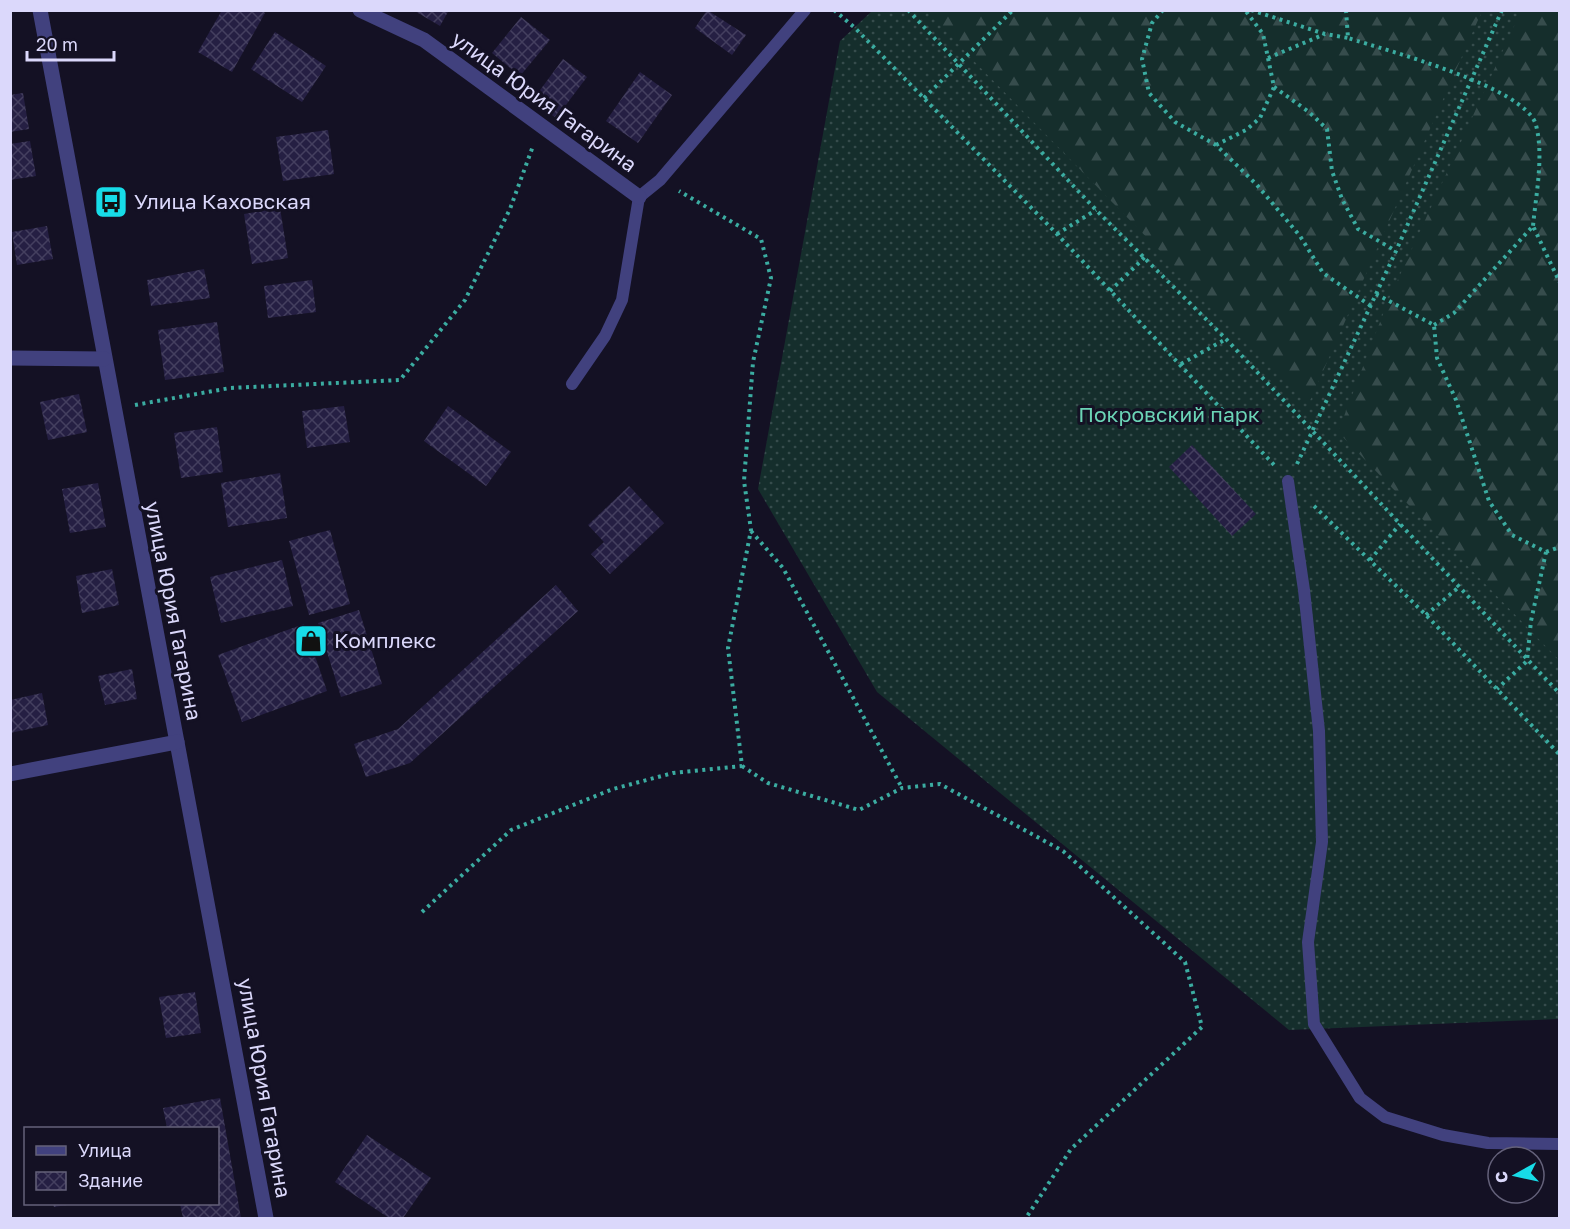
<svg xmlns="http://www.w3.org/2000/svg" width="1570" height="1229" font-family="'Golos Text',sans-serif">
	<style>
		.grass { fill: url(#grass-dots) }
		.forest { fill: url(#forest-firs) }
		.building { fill: url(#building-cross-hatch) }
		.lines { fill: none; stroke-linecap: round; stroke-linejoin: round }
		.path { stroke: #3baca1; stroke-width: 4; stroke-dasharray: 3 4.5; stroke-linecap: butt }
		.service { stroke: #41417e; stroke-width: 12 }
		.minor { stroke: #41417e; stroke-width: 15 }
		.labels { text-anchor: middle; stroke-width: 6; stroke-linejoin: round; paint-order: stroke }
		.street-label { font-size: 21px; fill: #dbd8fb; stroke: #141124 }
		.poi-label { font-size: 21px; fill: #dbd8fb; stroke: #141124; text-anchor: start }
		.park-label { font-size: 21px; fill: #6bd4b6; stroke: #141124 }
	</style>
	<defs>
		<pattern id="grass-dots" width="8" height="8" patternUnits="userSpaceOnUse" patternTransform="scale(1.5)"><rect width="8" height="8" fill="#152e2c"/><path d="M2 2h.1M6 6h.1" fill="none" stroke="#364c4c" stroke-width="1.8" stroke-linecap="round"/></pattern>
		<pattern id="forest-firs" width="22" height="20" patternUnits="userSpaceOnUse" patternTransform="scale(1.5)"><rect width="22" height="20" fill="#152e2c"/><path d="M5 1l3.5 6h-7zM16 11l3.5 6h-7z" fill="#364c4c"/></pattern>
		<pattern id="building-cross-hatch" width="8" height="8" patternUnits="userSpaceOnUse" patternTransform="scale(1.5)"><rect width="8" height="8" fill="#251f43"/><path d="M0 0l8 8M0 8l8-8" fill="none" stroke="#443f5f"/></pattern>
	</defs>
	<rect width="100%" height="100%" fill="#141124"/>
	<polygon class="grass" points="872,11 1559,11 1559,1019 1289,1030 877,692 758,489 840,41"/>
	<g class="forest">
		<polygon points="928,11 1482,11 1309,403 969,56"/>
		<polygon points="1521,11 1559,11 1559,660 1338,432 1388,301"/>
	</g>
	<g class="building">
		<polygon points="222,10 261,10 265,13 232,72 198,52"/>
		<polygon points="413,10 449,10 440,26"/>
		<polygon points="707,10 746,35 732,55 695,28"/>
		<polygon points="521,17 550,40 520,76 492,53"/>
		<polygon points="275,32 326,66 302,102 251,69"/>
		<polygon points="563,59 587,77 556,118 532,101"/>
		<polygon points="640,72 672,95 638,143 606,121"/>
		<polygon points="23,93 29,129 10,132 10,95"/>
		<polygon points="328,130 334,174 283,181 276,137"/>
		<polygon points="30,141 36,176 10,180 10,144"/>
		<polygon points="280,208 288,258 252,264 244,214"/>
		<polygon points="47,226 53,259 17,265 12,232"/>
		<polygon points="204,269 210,298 151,306 147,280"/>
		<polygon points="312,280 316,312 268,318 264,286"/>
		<polygon points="217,322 224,372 165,380 158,330"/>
		<polygon points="79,394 87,432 48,440 40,402"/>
		<polygon points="344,406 350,442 307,448 302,411"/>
		<polygon points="448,406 511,452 486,486 424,441"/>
		<polygon points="217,427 223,472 181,478 174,433"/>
		<polygon points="1192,445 1256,514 1232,536 1169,467"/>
		<polygon points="280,473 287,518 228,527 221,483"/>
		<polygon points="98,483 106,527 70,533 62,489"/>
		<polygon points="629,486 664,523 610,574 591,554 604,542 588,525"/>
		<polygon points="330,530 350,604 309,615 289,541"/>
		<polygon points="282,560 293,606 221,623 210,577"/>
		<polygon points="112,569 119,605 82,613 76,576"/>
		<polygon points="556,585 578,611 410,763 366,777 354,744 398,729"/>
		<polygon points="359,610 382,684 341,697 318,623"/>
		<polygon points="304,624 327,691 242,722 218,655"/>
		<polygon points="132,669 137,699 105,705 98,676"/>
		<polygon points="42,693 48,725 10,733 10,700"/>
		<polygon points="195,992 201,1033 166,1038 159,997"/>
		<polygon points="220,1098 241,1218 183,1218 180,1204 218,1204 218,1128 167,1128 163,1108"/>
		<polygon points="367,1135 431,1178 403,1218 389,1218 335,1182"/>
		<polygon points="53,1204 67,1204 67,1205 54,1207"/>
	</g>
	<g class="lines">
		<g class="path">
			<polyline points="834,10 855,28 1057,234 1275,466"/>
			<polyline points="908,10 1096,210 1226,339 1560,694"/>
			<polyline points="1163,10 1152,23 1142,59 1149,93 1175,122 1216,145 1257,185 1300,236 1323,273 1371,306"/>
			<polyline points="1251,10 1325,34 1348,38"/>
			<path d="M 1346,10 L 1348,38 C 1385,50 1526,87 1536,125 C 1544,156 1536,194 1533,226"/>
			<polyline points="1268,58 1325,34"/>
			<polyline points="1274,87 1309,112 1327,129 1332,171 1342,199 1358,229 1396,251"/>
			<polyline points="924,98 1013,10"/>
			<polyline points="1216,145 1246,130 1260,118 1274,87 1263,34 1245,10"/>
			<polyline points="1057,234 1096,210"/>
			<polyline points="1110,291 1145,257"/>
			<polyline points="1376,294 1434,325 1437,358 1456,400 1489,501 1512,535 1546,552 1531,621 1527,661 1497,689"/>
			<polyline points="1434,325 1454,313 1533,226 1560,283"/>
			<polyline points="1181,364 1226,339"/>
			<polyline points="135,405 230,388 400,380 465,300 510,209 533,146"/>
			<polyline points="1297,464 1396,251 1502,10"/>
			<polyline points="1314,506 1426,615 1560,755"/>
			<polyline points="751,531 783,568 902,788"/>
			<polyline points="1546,552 1560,547"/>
			<polyline points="1370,560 1400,524"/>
			<polyline points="1426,615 1460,586"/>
			<polyline points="742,766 768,783 859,810 902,788 940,784 1063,851 1185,962 1202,1027 1071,1149 1026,1218"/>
			<polyline points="422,912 511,830 613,789 673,773 742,766 728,648 751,530 744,481 753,362 771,278 761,239 679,191"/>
		</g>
		<g class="service">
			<polyline points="572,384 605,336 622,300 639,197 660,180 805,10"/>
			<polyline points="1288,481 1304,590 1319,731 1322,842 1308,942 1314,1024 1360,1098 1385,1117 1443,1135 1488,1143 1560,1144"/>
		</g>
		<g class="minor">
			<polyline points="40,10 266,1218"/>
			<polyline points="360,10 424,40 639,197"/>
			<polyline points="10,358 104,359"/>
			<polyline points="10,774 177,742"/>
		</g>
	</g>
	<defs>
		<g id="bus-square" transform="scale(1.725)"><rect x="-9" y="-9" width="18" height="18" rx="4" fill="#17dce8" stroke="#141124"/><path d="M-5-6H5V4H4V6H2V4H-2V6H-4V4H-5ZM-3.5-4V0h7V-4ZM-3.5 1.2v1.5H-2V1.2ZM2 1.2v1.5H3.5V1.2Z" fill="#111"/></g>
		<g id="shop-square" transform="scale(1.725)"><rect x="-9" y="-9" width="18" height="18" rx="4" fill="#17dce8" stroke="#141124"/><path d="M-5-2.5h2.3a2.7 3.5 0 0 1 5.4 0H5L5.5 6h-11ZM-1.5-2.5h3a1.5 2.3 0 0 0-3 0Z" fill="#111"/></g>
	</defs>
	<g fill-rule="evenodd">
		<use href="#bus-square" x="111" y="202"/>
		<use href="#shop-square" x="311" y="641"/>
	</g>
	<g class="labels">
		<g class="street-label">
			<text transform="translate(544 102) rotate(36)" y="7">улица Юрия Гагарина</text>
			<text transform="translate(173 611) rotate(79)" y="7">улица Юрия Гагарина</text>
			<text transform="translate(264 1088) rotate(80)" y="7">улица Юрия Гагарина</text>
		</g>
		<g class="poi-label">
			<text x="134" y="209">Улица Каховская</text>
			<text x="334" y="648">Комплекс</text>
		</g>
		<g class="park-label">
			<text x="1169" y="422">Покровский парк</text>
		</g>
	</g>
	<rect width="1570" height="1229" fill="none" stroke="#dbd8fb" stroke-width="24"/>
	<rect x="24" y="1127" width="195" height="78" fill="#141124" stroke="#64617a" stroke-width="1.5"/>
	<rect x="36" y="1146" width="30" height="9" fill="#41417e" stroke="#64617a" stroke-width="1.5"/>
	<text x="78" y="1157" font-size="18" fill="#dbd8fb">Улица</text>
	<rect x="36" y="1172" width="30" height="18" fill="url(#building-cross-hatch)" stroke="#64617a" stroke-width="1.5"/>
	<text x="78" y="1187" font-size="18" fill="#dbd8fb">Здание</text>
	<g transform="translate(1516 1175) rotate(262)"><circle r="28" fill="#141124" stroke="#64617a" stroke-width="1.5"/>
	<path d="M0-4.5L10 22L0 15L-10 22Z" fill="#17dce8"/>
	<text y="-9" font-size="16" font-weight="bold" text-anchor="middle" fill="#dbd8fb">С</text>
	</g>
	<path d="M27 51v9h87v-9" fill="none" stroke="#dbd8fb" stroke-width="3"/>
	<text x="36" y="51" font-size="18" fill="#dbd8fb" stroke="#141124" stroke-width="4.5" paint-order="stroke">20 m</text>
</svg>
